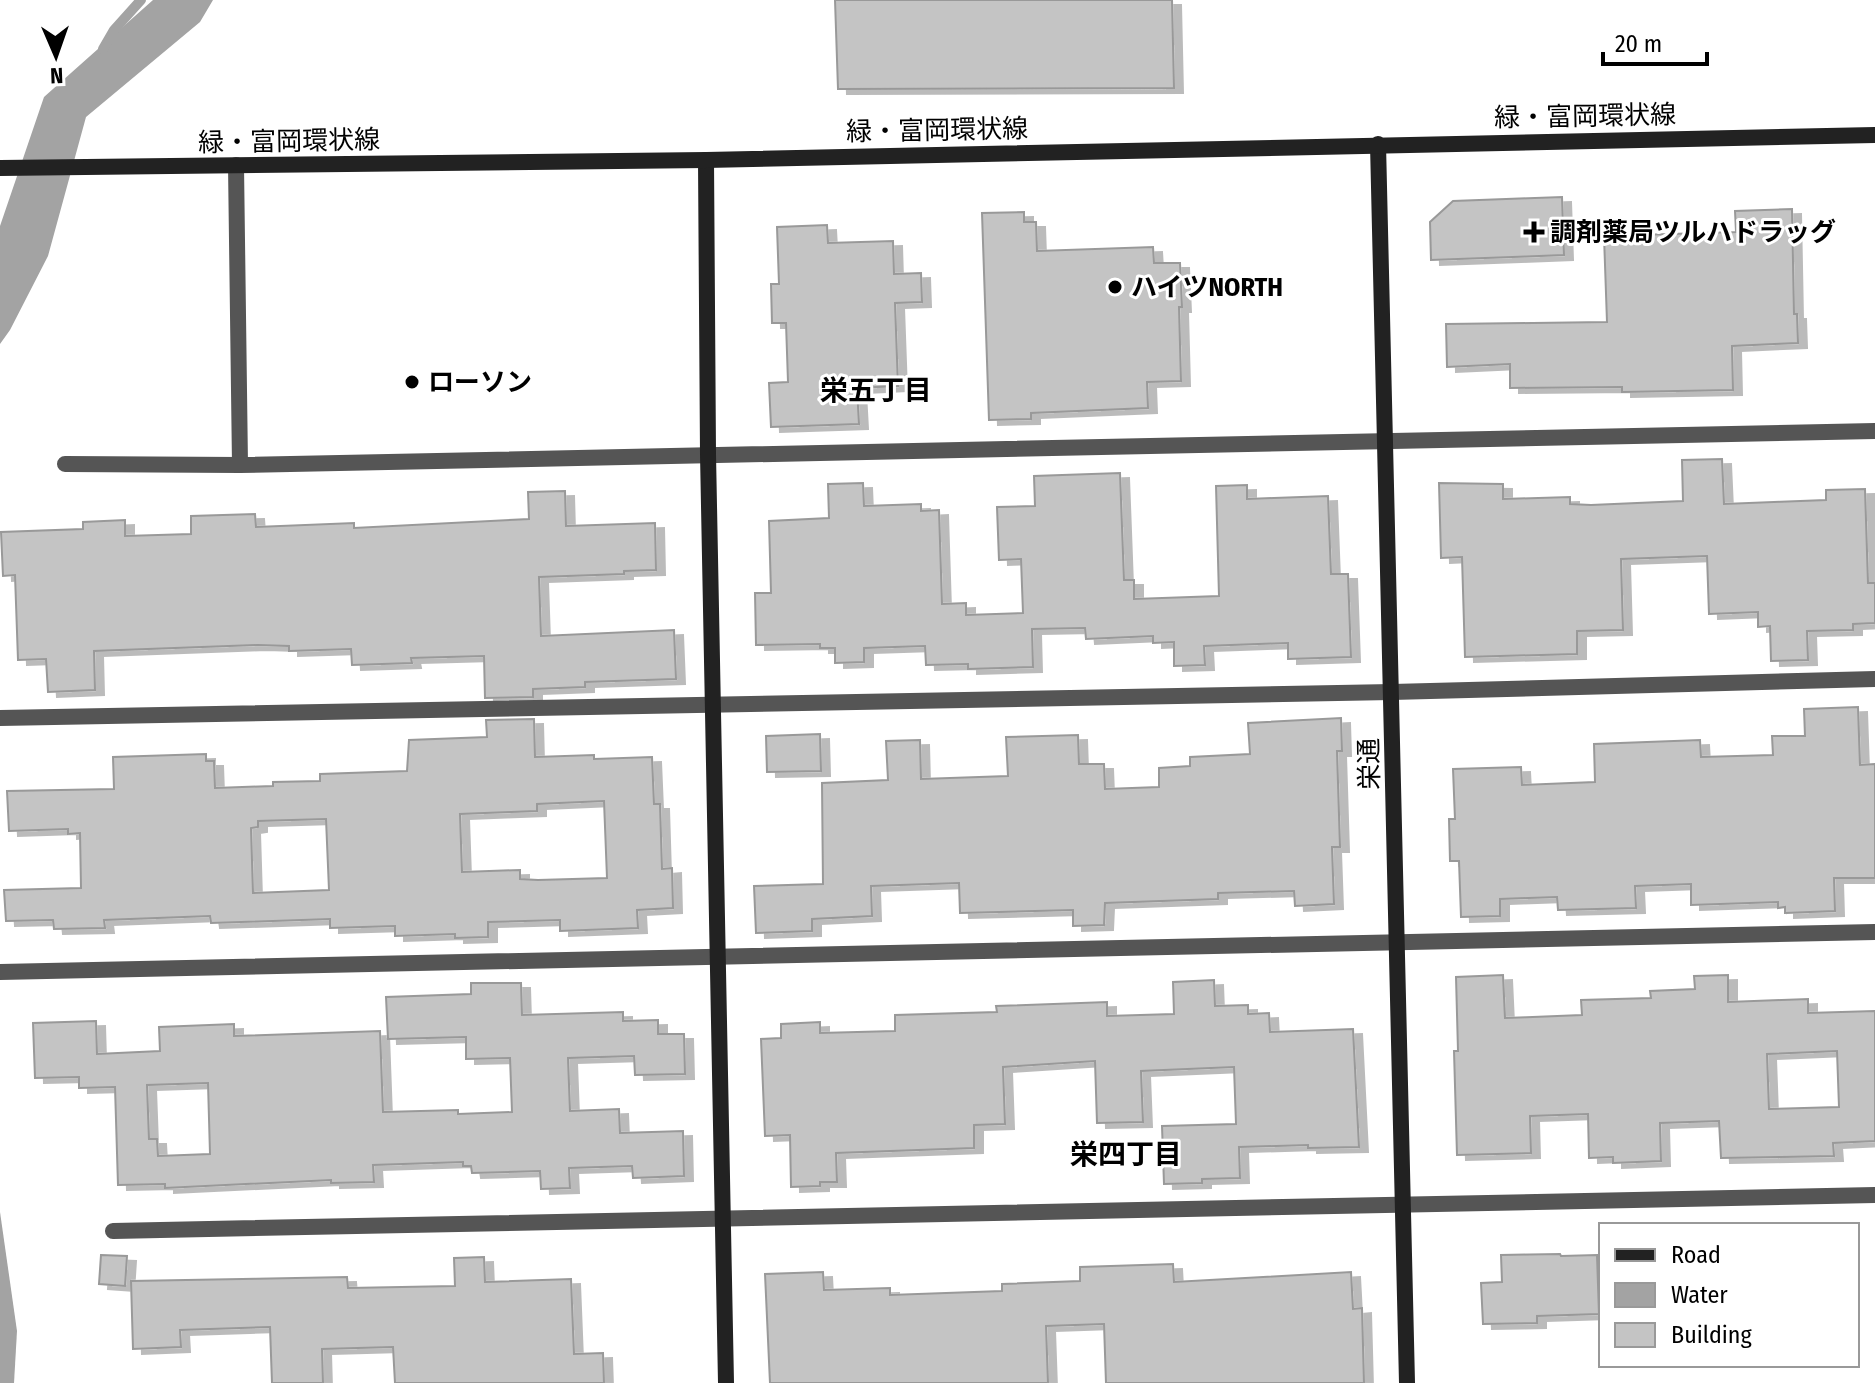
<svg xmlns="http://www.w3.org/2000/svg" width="1875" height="1383" font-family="'Fira Sans Condensed','Noto Sans JP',sans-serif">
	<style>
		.water { fill: #a3a3a3 }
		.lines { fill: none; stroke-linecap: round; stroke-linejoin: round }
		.stream { stroke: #a3a3a3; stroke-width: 10 }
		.building { fill: #c4c4c4; stroke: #999; stroke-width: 2; fill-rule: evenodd; filter: url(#shadow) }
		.street { stroke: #555; stroke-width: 16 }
		.secondary { stroke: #222; stroke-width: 16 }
		.poi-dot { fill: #000; stroke: #fff; stroke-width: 3 }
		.labels { text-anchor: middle; stroke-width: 6; stroke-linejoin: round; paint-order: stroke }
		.street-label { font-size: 26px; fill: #000; stroke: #fff }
		.poi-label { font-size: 26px; font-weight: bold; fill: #000; stroke: #fff; text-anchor: start }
		.neighbourhood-label { font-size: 28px; font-weight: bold; fill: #000; stroke: #fff }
	</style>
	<defs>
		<filter id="shadow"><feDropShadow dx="9" dy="5" stdDeviation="0" flood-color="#0004"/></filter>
	</defs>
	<rect width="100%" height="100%" fill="#fff"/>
	<g class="water">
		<polygon points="153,0 213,0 200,22 86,117 48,256 10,330 0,344 0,226 44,97"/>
		<polygon points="0,1212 17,1331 14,1383 0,1383"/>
	</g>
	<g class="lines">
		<polyline class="stream" points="103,49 114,30 141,0"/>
	</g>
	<g class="building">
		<polygon points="835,0 1172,0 1174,88 838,89"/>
		<polygon points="1562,197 1564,255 1431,260 1430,222 1453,201"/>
		<polygon points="1792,209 1794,314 1797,314 1798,343 1732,346 1733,390 1622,392 1622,387 1510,388 1510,364 1447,367 1446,324 1607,322 1604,236 1736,232 1735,211"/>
		<polygon points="1024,212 1024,222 1036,222 1037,251 1153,247 1154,263 1180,263 1182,307 1179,307 1181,381 1147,382 1148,408 1031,413 1031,419 989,420 982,213"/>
		<polygon points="827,225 828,243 893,241 894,274 921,273 922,302 895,303 898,386 857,388 859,424 771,427 769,383 788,382 786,323 772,323 771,284 779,284 777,227"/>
		<polygon points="1722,459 1724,504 1826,500 1826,490 1865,489 1868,583 1875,583 1875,623 1853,624 1853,630 1807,631 1808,660 1771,661 1770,626 1758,627 1758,612 1709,614 1707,556 1621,559 1623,630 1577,631 1577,654 1465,657 1462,557 1441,558 1439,483 1503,484 1503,499 1570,497 1570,504 1591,505 1683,501 1682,460"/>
		<polygon points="1120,473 1124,580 1134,580 1134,599 1219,596 1216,486 1247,485 1247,499 1328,496 1331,574 1348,574 1351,657 1288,659 1288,643 1204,646 1205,665 1174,666 1174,642 1153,643 1153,636 1086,639 1085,628 1032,629 1033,667 968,669 968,664 926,665 925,646 864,648 864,662 835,663 835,648 820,648 820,644 756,645 755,593 771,593 769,521 829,518 828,484 863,483 864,506 921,504 921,511 939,510 942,604 966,603 966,615 1023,613 1021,559 999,560 997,507 1035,506 1034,476"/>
		<polygon points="565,491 566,526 655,523 656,570 624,571 624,574 539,577 541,636 674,630 676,679 585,682 585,687 533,689 533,697 485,698 484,656 411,658 412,663 352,665 351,649 289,651 289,646 258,645 94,651 95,690 48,692 46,659 18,660 15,575 3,576 1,532 83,529 83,522 125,520 125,536 191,534 191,516 255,514 256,527 354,523 354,528 529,519 528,492"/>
		<polygon points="1858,707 1860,765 1875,764 1875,878 1834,878 1835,911 1785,913 1785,907 1778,908 1778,902 1691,905 1691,884 1635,886 1636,908 1558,910 1557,897 1500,899 1500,916 1461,917 1459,861 1450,861 1449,819 1455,819 1453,769 1521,767 1522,785 1595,782 1594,744 1700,740 1701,757 1773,755 1772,736 1805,736 1804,709"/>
		<polygon points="1341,718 1342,751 1337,751 1340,847 1332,847 1334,904 1295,906 1294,891 1218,893 1218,899 1105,903 1104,925 1073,926 1073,910 960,913 959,883 871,886 872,916 812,919 812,931 756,933 754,886 823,884 822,783 888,780 886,741 920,740 921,779 1008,776 1006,737 1078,735 1079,764 1104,764 1105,789 1159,787 1159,768 1190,766 1190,757 1250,754 1248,723"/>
		<path d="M 534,719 L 535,757 L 594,755 L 594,759 L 652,757 L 654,804 L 660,804 L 662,869 L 672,868 L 673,908 L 637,910 L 638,928 L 560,931 L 560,920 L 488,922 L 488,937 L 455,938 L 455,934 L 395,936 L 395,926 L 330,928 L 330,919 L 211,923 L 210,916 L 104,920 L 105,928 L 54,929 L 53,920 L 6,921 L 4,890 L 81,888 L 80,833 L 68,834 L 68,829 L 9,831 L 7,791 L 114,789 L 113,757 L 206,754 L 206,761 L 214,761 L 215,788 L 273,786 L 273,782 L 320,781 L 320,774 L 407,771 L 409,740 L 487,737 L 486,720 ZM 604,801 L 607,878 L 538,880 L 520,879 L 520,870 L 462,872 L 460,814 L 537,811 L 537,804 ZM 326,819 L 329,890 L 253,893 L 251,828 L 258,827 L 258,821 Z"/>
		<polygon points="820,734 821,771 767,772 766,736"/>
		<path d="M 1503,975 L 1505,1018 L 1582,1015 L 1581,1000 L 1651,998 L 1650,991 L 1695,989 L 1694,976 L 1728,975 L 1728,1002 L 1808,999 L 1808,1013 L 1875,1011 L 1875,1141 L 1833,1143 L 1834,1156 L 1721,1158 L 1719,1121 L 1660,1123 L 1661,1161 L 1613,1163 L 1613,1157 L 1589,1158 L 1588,1114 L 1530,1116 L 1531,1153 L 1457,1155 L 1454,1051 L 1458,1051 L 1456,977 ZM 1837,1051 L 1839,1107 L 1769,1109 L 1767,1054 Z"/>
		<polygon points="1214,980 1215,1006 1248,1005 1248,1014 1269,1013 1270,1032 1353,1029 1359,1147 1308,1148 1308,1145 1239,1147 1240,1178 1202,1179 1202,1183 1164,1184 1162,1126 1236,1124 1234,1067 1141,1071 1143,1122 1097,1123 1095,1061 1003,1067 1005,1124 974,1125 974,1148 836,1153 837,1182 820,1182 820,1186 791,1187 790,1135 765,1136 761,1039 781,1038 781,1024 820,1022 820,1033 895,1031 895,1015 997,1012 996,1006 1107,1002 1107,1016 1174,1014 1173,982"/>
		<path d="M 471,983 L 521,983 L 522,1015 L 623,1012 L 623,1021 L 658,1020 L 658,1034 L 684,1034 L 685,1074 L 635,1075 L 634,1056 L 568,1058 L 570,1111 L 619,1109 L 620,1133 L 683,1131 L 684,1176 L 633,1178 L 632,1166 L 569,1168 L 570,1188 L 541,1189 L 540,1171 L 472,1173 L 471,1166 L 463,1166 L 463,1162 L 373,1165 L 374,1182 L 331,1183 L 331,1180 L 165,1188 L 165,1184 L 118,1185 L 115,1087 L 79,1088 L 79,1077 L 35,1078 L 33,1023 L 96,1021 L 97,1054 L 160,1051 L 159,1027 L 234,1024 L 234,1036 L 380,1031 L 383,1112 L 458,1110 L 458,1114 L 512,1112 L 510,1058 L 466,1059 L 466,1037 L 388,1039 L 386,997 L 471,994 ZM 208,1083 L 210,1154 L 158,1156 L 157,1139 L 149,1139 L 147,1085 Z"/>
		<polygon points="1560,1254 1561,1256 1597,1255 1599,1314 1537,1316 1537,1323 1483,1324 1481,1283 1502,1282 1501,1255"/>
		<polygon points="101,1255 127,1256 125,1286 99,1284"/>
		<polygon points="484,1257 485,1282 571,1279 574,1354 603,1353 604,1383 395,1383 393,1347 322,1349 323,1383 272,1383 270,1327 180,1330 181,1347 133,1349 131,1281 347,1277 348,1288 455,1286 454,1258"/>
		<polygon points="1173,1264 1174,1282 1351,1272 1353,1309 1362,1308 1364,1383 1106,1383 1104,1324 1046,1326 1048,1383 770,1383 765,1274 823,1272 824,1290 890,1288 890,1295 1002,1291 1002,1284 1080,1281 1080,1267"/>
	</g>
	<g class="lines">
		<g class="street">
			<polyline points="236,165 240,465"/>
			<polyline points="65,464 240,465 1875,431"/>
			<polyline points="0,718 1392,692 1875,679"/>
			<polyline points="0,972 1875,932"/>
			<polyline points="113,1231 1875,1195"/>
		</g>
		<g class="secondary">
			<polyline points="1378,144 1407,1383"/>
			<polyline points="706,160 708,454 726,1383"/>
			<polyline points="0,168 706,160 1875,135"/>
		</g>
	</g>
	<g class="poi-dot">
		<path d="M1530 220h8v8h8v8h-8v8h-8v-8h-8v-8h8z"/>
		<circle cx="1115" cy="287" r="8"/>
		<circle cx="412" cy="382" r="8"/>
	</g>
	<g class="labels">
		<g class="street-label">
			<text transform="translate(1585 116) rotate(-1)" y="9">緑・富岡環状線</text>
			<text transform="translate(937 130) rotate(-1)" y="9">緑・富岡環状線</text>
			<text transform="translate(289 141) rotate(-1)" y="9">緑・富岡環状線</text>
			<text transform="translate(1369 764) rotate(-91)" y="9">栄通</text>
		</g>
		<g class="poi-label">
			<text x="1550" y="241">調剤薬局ツルハドラッグ</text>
			<text x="1131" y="296">ハイツNORTH</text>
			<text x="428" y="391">ローソン</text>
		</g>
		<g class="neighbourhood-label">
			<text x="876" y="400">栄五丁目</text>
			<text x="1126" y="1164">栄四丁目</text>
		</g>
	</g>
	<rect x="1599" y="1223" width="260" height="144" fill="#ffffff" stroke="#999999" stroke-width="2"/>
	<rect x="1615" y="1249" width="40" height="12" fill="#222222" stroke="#999999" stroke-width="2"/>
	<text x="1671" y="1263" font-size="24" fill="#000000">Road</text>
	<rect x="1615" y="1283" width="40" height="24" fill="#a3a3a3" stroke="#999999" stroke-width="2"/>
	<text x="1671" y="1303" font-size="24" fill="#000000">Water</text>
	<rect x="1615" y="1323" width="40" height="24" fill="#c4c4c4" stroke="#999999" stroke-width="2"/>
	<text x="1671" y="1343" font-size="24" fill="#000000">Building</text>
	<g transform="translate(56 56) rotate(178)" stroke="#ffffff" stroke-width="6" paint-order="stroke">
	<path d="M0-6L14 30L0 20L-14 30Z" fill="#000000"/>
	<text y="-12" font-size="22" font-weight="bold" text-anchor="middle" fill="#000000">N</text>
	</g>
	<path d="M1603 52v12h104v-12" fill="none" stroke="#000000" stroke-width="4"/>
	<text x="1615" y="52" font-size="24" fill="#000000" stroke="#ffffff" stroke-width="6" paint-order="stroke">20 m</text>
</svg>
